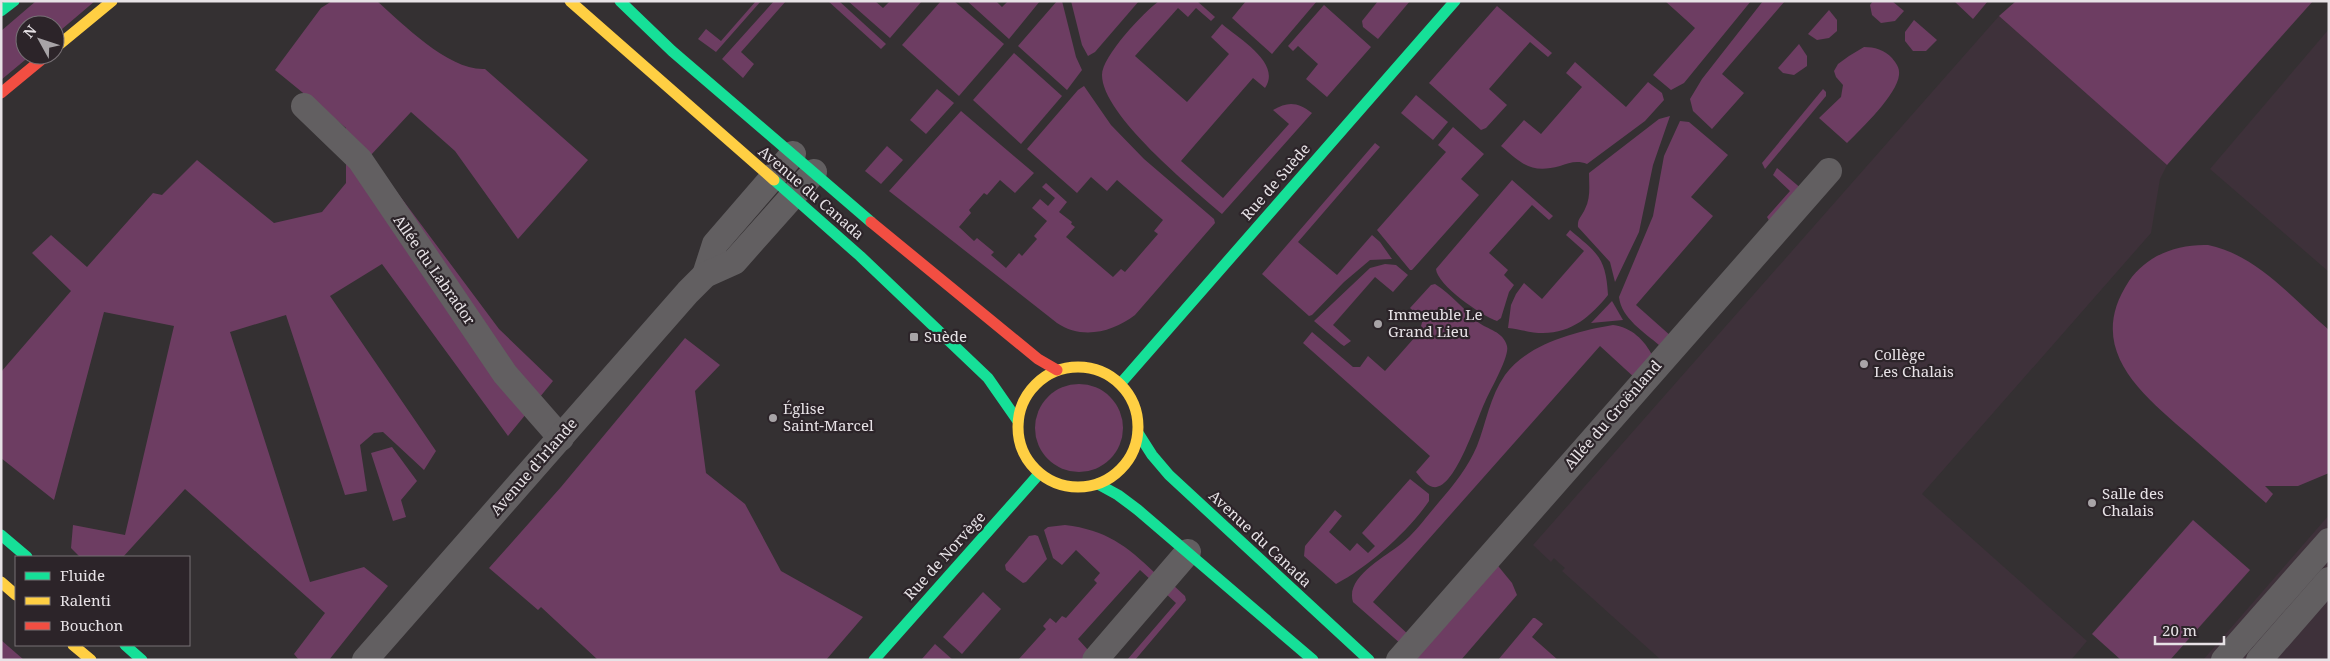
<svg xmlns="http://www.w3.org/2000/svg" width="2330" height="661" font-family="'Noto Serif',serif">
	<style>
		.built { fill: #3e313a }
		.green { fill: #6d3d62 }
		.lines { fill: none; stroke-linecap: round; stroke-linejoin: round }
		.street { stroke: #625f61; stroke-width: 26 }
		.fast { stroke: #16e098; stroke-width: 11 }
		.slow { stroke: #ffcf43; stroke-width: 11 }
		.jam { stroke: #f24e42; stroke-width: 11 }
		.poi-dot { fill: #a8a4a7; stroke: #2c2429; stroke-width: 2 }
		.labels { text-anchor: middle; stroke-width: 4.5; stroke-linejoin: round; paint-order: stroke }
		.street-label { font-size: 15px; fill: #e7e2e6; stroke: #2c2429 }
		.poi-label { font-size: 15px; fill: #e7e2e6; stroke: #2c2429; text-anchor: start }
	</style>
	<rect width="100%" height="100%" fill="#343032"/>
	<g class="built">
		<polygon points="1999,16 2167,165 2160,179 2151,233 1922,494 2087,641 2071,660 1661,660 1562,571 1565,568 1559,563 1554,558 1551,562 1533,545"/>
		<polygon points="2329,29 2329,272 2210,169"/>
		<polygon points="2329,515 2329,660 2203,660"/>
	</g>
	<g class="green">
		<polygon points="36,1 95,1 55,35 55,25 25,25 25,55 31,55 1,80 1,31"/>
		<path d="M 332,1 L 377,1 C 403,24 449,71 485,69 L 588,160 L 518,239 L 455,151 L 411,112 L 370,156 L 499,329 L 553,381 L 508,436 L 382,264 L 330,296 L 436,451 L 424,470 L 383,432 L 374,433 L 360,445 L 367,491 L 345,495 L 286,315 L 230,332 L 310,582 L 364,567 L 388,586 L 329,660 L 299,660 L 294,654 L 325,613 L 185,489 L 123,557 L 80,557 L 71,548 L 73,525 L 125,535 L 174,326 L 104,312 L 54,500 L 1,458 L 1,372 L 71,291 L 32,253 L 51,235 L 87,267 L 153,193 L 162,195 L 197,160 L 274,223 L 322,212 L 346,183 L 346,128 L 275,70 L 321,8 Z"/>
		<polygon points="756,1 761,1 716,52 698,39 706,29 721,41"/>
		<polygon points="774,1 786,1 741,52 754,64 743,78 722,59"/>
		<polygon points="828,1 839,1 886,44 881,49"/>
		<polygon points="848,1 875,1 883,8 890,1 922,1 890,38"/>
		<polygon points="941,1 954,1 1004,44 959,96 902,45"/>
		<polygon points="967,1 996,1 1002,7 1008,1 1040,1 1009,39"/>
		<polygon points="1057,1 1062,1 1076,57 1082,70 1067,90 1018,46"/>
		<polygon points="1071,1 1139,1 1095,52 1088,56 1082,45"/>
		<path d="M 1159,1 L 1197,1 L 1215,17 L 1211,21 L 1196,8 L 1188,17 L 1178,8 L 1135,56 L 1187,102 L 1229,54 L 1211,37 L 1222,24 C 1239,39 1282,63 1265,88 L 1253,78 L 1181,161 L 1223,198 L 1289,124 L 1273,110 C 1288,101 1298,102 1312,113 L 1222,214 C 1193,189 1102,115 1102,75 C 1102,56 1144,12 1159,1 Z"/>
		<polygon points="1246,1 1317,1 1272,54 1232,18"/>
		<polygon points="1378,1 1410,1 1378,39 1363,27 1362,21"/>
		<polygon points="1665,1 1751,1 1684,83 1671,90 1653,75 1695,28"/>
		<polygon points="1763,1 1785,1 1722,74 1744,93 1712,129 1693,111 1690,99 1702,79"/>
		<polygon points="1873,1 1892,1 1904,11 1895,21 1881,23 1872,15 1870,5"/>
		<polygon points="1954,1 1988,1 1973,19"/>
		<polygon points="2016,1 2313,1 2167,165 1999,16"/>
		<polygon points="1324,5 1371,47 1327,97 1306,79 1318,64 1298,46 1293,51 1288,46"/>
		<polygon points="1497,6 1552,53 1548,57 1530,42 1489,89 1507,105 1486,128 1481,130 1429,83"/>
		<polygon points="1829,10 1837,20 1837,31 1829,38 1817,40 1808,34"/>
		<polygon points="1914,20 1937,40 1926,51 1913,51 1905,41 1905,32"/>
		<polygon points="1799,44 1807,56 1807,66 1794,75 1783,73 1778,68"/>
		<path d="M 1864,47 C 1874,47 1885,50 1892,58 C 1896,63 1900,68 1899,75 C 1897,95 1861,129 1847,143 L 1819,118 L 1841,97 L 1843,85 L 1836,77 L 1834,71 L 1838,64 L 1849,56 Z"/>
		<polygon points="1014,53 1062,96 1021,144 973,100"/>
		<path d="M 1575,62 L 1626,107 L 1648,82 L 1662,93 L 1664,100 L 1645,121 L 1587,164 C 1577,160 1569,163 1560,166 C 1531,174 1522,164 1501,146 L 1524,120 L 1541,134 L 1582,87 L 1566,73 Z"/>
		<path d="M 1084,86 L 1111,125 L 1144,159 L 1214,219 L 1215,223 L 1135,315 C 1113,332 1082,340 1057,323 L 889,191 L 961,111 L 1034,173 L 1015,193 L 1000,180 L 987,195 L 984,193 L 969,210 L 971,213 L 959,227 L 974,241 L 977,238 L 994,252 L 991,255 L 1006,268 L 1019,253 L 1022,256 L 1037,239 L 1034,236 L 1047,221 L 1032,208 L 1040,199 L 1048,206 L 1055,198 L 1042,187 L 1046,183 L 1067,202 L 1059,212 L 1072,222 L 1071,224 L 1075,227 L 1066,237 L 1113,277 L 1121,269 L 1125,272 L 1158,234 L 1154,231 L 1163,220 L 1117,180 L 1107,191 L 1091,177 L 1077,193 L 1027,149 L 1078,90 Z"/>
		<polygon points="937,89 954,103 926,134 910,120"/>
		<polygon points="1823,89 1826,92 1826,96 1765,169 1762,163"/>
		<polygon points="1416,95 1448,122 1433,140 1401,113"/>
		<path d="M 1670,116 L 1653,165 L 1639,232 L 1615,282 L 1610,262 L 1578,227 C 1577,219 1582,216 1585,209 C 1591,197 1589,185 1589,173 L 1659,119 Z"/>
		<path d="M 1680,121 L 1689,122 L 1728,155 L 1691,197 L 1713,216 L 1636,305 L 1672,337 L 1659,345 C 1645,333 1621,318 1619,297 L 1653,216 L 1664,156 Z"/>
		<polygon points="1453,127 1484,154 1461,179 1479,195 1412,270 1410,270 1377,230 1446,152 1438,145"/>
		<polygon points="1375,143 1380,147 1298,242 1337,275 1372,235 1380,242 1392,259 1370,260 1344,282 1312,315 1309,316 1262,274"/>
		<polygon points="887,146 903,160 881,184 865,171"/>
		<polygon points="1777,168 1803,190 1770,222 1767,217 1790,191 1773,175"/>
		<path d="M 1512,180 L 1553,216 L 1549,220 L 1532,205 L 1489,253 L 1508,270 L 1504,275 L 1514,285 L 1509,292 L 1501,318 L 1497,321 C 1482,316 1437,285 1436,269 Z"/>
		<path d="M 1570,230 C 1597,253 1606,257 1608,295 C 1591,316 1572,333 1543,333 C 1531,333 1519,329 1508,328 L 1511,305 L 1516,294 L 1524,283 L 1542,299 L 1584,251 L 1566,235 Z"/>
		<path d="M 2208,245 C 2257,255 2292,298 2329,330 L 2329,473 L 2298,486 L 2265,486 L 2273,494 L 2266,503 C 2240,480 2215,458 2189,435 C 2142,394 2084,349 2129,281 C 2147,255 2177,244 2208,245 Z"/>
		<polygon points="1385,264 1396,265 1408,275 1393,292 1375,277 1333,325 1351,341 1344,346 1341,344 1314,321 1370,268"/>
		<path d="M 1435,284 C 1451,294 1464,310 1478,322 C 1488,330 1503,331 1507,346 C 1510,356 1490,390 1485,402 C 1477,418 1455,491 1433,487 C 1427,486 1420,477 1416,472 L 1430,456 L 1303,343 L 1312,332 L 1353,367 L 1360,367 L 1368,356 L 1385,371 L 1423,328 L 1421,326 L 1423,319 L 1410,308 L 1431,285 Z"/>
		<polygon points="1612,301 1623,320 1591,323"/>
		<path d="M 1613,325 C 1631,327 1645,340 1653,357 L 1636,379 L 1600,346 L 1373,602 L 1410,636 L 1401,644 L 1353,602 C 1345,577 1385,557 1401,544 C 1415,533 1427,516 1439,502 C 1454,485 1468,467 1477,446 C 1486,423 1490,396 1505,375 C 1527,344 1577,331 1613,325 Z"/>
		<polygon points="685,338 720,365 695,391 706,473 745,504 781,571 863,617 826,660 598,660 541,607 538,610 489,568 561,487"/>
		<circle cx="1079" cy="428" r="44"/>
		<polygon points="392,447 417,481 401,500 406,517 393,521 371,453"/>
		<path d="M 1410,479 L 1429,494 L 1429,501 C 1408,532 1368,567 1336,584 L 1304,556 L 1305,546 L 1335,510 L 1342,516 L 1329,532 L 1350,551 L 1357,543 L 1368,553 L 1375,546 L 1362,533 Z"/>
		<polygon points="2193,520 2250,570 2170,660 2121,660 2092,634"/>
		<path d="M 1065,525 C 1106,530 1126,545 1156,574 L 1152,581 L 1140,570 L 1078,639 L 1088,650 L 1084,660 L 1018,660 L 1046,629 L 1043,626 L 1050,618 L 1056,623 L 1062,616 L 1066,618 L 1097,583 L 1094,580 L 1100,573 L 1076,550 L 1062,565 L 1053,558 L 1044,530 L 1048,527 Z"/>
		<polygon points="1035,535 1038,536 1047,559 1026,582 1023,583 1006,570 1005,565 1029,536"/>
		<polygon points="1494,561 1512,583 1517,595 1461,660 1419,660 1412,654"/>
		<polygon points="1172,584 1185,596 1186,600 1135,660 1127,660 1176,603 1164,592"/>
		<polygon points="983,592 1001,609 962,654 943,637"/>
		<polygon points="1533,618 1535,618 1543,624 1532,637 1558,660 1498,660"/>
		<polygon points="1,640 24,660 1,660"/>
		<polygon points="935,644 953,660 921,660"/>
	</g>
	<g class="lines">
		<g class="street">
			<polyline points="304,106 360,160 505,374 561,438"/>
			<polyline points="705,275 715,244 793,154"/>
			<polyline points="365,660 688,292 705,275 734,262 814,172"/>
			<polyline points="1095,660 1188,552"/>
			<polyline points="1399,660 1829,171"/>
			<polyline points="2224,660 2329,541"/>
			<polyline points="2259,660 2329,580"/>
		</g>
		<g class="fast">
			<polyline points="620,1 672,51 871,222"/>
			<polyline points="1,11 14,1"/>
			<polyline points="774,180 860,256 988,378 1018,421"/>
			<polyline points="1121,383 1455,1"/>
			<polyline points="1138,433 1152,455 1169,475 1369,660"/>
			<polyline points="1098,484 1118,495 1138,510 1313,660"/>
			<polyline points="1,535 27,557"/>
			<polyline points="125,645 142,660"/>
			<polyline points="874,660 1039,474"/>
		</g>
		<g class="slow">
			<polyline points="570,1 774,180"/>
			<polyline points="55,48 112,1"/>
			<circle cx="1078" cy="427" r="60"/>
			<polyline points="1,582 16,595"/>
			<polyline points="73,645 91,660"/>
		</g>
		<g class="jam">
			<polyline points="1,93 47,55"/>
			<polyline points="871,222 1038,359 1057,370"/>
		</g>
	</g>
	<g class="poi-dot">
		<circle cx="1378" cy="324" r="5"/>
		<rect x="909" y="332" width="10" height="10" rx="2.5"/>
		<circle cx="1864" cy="364" r="5"/>
		<circle cx="773" cy="418" r="5"/>
		<circle cx="2092" cy="503" r="5"/>
	</g>
	<g class="labels">
		<g class="street-label">
			<text transform="translate(1276 182) rotate(-49)" y="5">Rue de Suède</text>
			<text transform="translate(811 193) rotate(41)" y="5">Avenue du Canada</text>
			<text transform="translate(434 270) rotate(55)" y="5">Allée du Labrador</text>
			<text transform="translate(1613 415) rotate(-49)" y="5">Allée du Groënland</text>
			<text transform="translate(534 467) rotate(-49)" y="5">Avenue d'Irlande</text>
			<text transform="translate(1260 539) rotate(43)" y="5">Avenue du Canada</text>
			<text transform="translate(945 556) rotate(-48)" y="5">Rue de Norvège</text>
		</g>
		<g class="poi-label">
			<text x="1388" y="320">Immeuble Le<tspan x="1388" dy="17">Grand Lieu</tspan></text>
			<text x="924" y="342">Suède</text>
			<text x="1874" y="360">Collège<tspan x="1874" dy="17">Les Chalais</tspan></text>
			<text x="783" y="414">Église<tspan x="783" dy="17">Saint-Marcel</tspan></text>
			<text x="2102" y="499">Salle des<tspan x="2102" dy="17">Chalais</tspan></text>
		</g>
	</g>
	<rect width="2330" height="661" fill="none" stroke="#e7e2e6" stroke-width="5"/>
	<rect x="15" y="556" width="175" height="90" fill="#2c2429" stroke="#777075"/>
	<rect x="25" y="572" width="25" height="8" fill="#16e098" stroke="#777075"/>
	<text x="60" y="581" font-size="15" fill="#e7e2e6">Fluide</text>
	<rect x="25" y="597" width="25" height="8" fill="#ffcf43" stroke="#777075"/>
	<text x="60" y="606" font-size="15" fill="#e7e2e6">Ralenti</text>
	<rect x="25" y="622" width="25" height="8" fill="#f24e42" stroke="#777075"/>
	<text x="60" y="631" font-size="15" fill="#e7e2e6">Bouchon</text>
	<g transform="translate(40 40) rotate(310)"><circle r="24" fill="#2c2429" stroke="#777075"/>
	<path d="M0-4L9 19L0 12L-9 19Z" fill="#a8a4a7"/>
	<text y="-8" font-size="14" font-weight="bold" text-anchor="middle" fill="#e7e2e6">N</text>
	</g>
	<path d="M2155 636v8h69v-8" fill="none" stroke="#e7e2e6" stroke-width="2.5"/>
	<text x="2162" y="636" font-size="15" fill="#e7e2e6" stroke="#2c2429" stroke-width="4" paint-order="stroke">20 m</text>
</svg>
